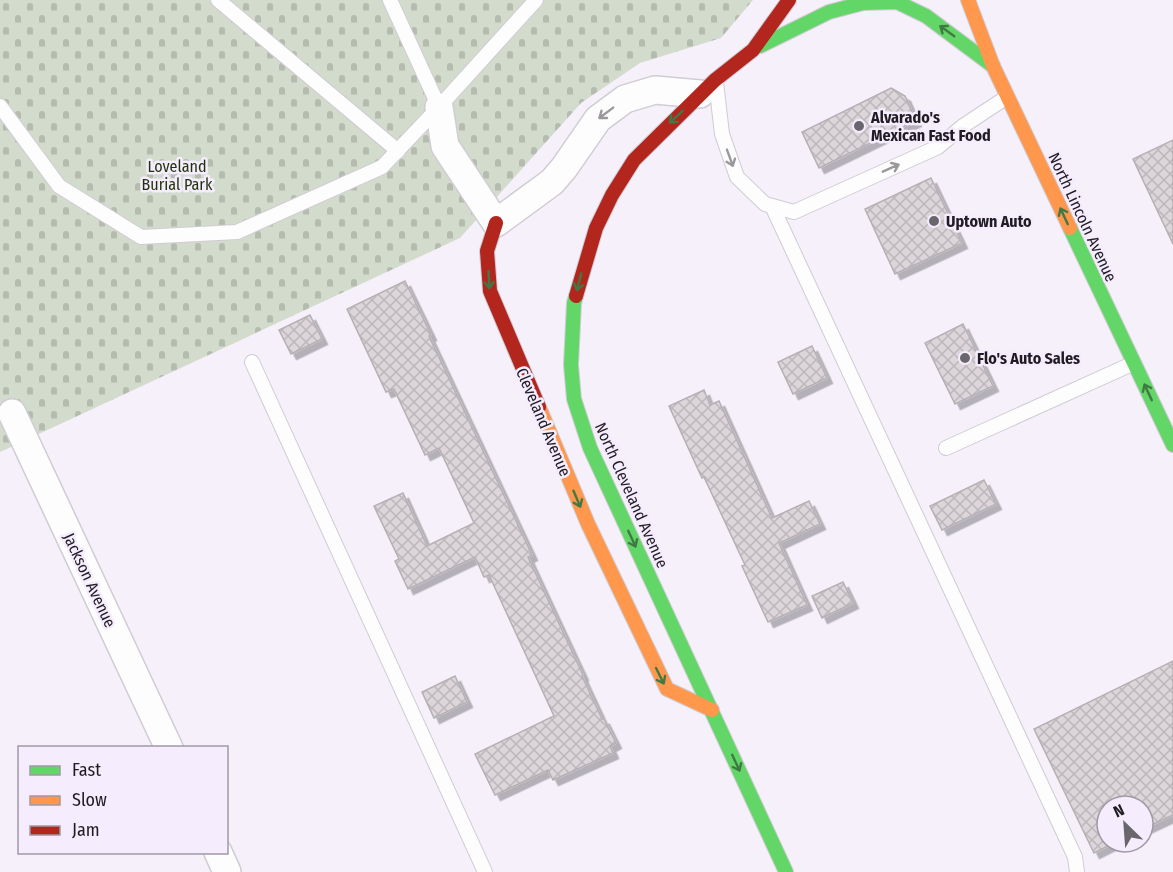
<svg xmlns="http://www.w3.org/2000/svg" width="1173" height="872" font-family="'Fira Sans Condensed',sans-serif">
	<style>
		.cemetery { fill: url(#cemetery-stones) }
		.building { fill: url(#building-cross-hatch); stroke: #b6b0b4; stroke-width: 1.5; filter: url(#shadow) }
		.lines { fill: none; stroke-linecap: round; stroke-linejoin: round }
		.lane-casing { stroke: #cfccd3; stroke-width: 16 }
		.street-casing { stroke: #cfccd3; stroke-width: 30 }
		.fast-casing { stroke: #cfccd3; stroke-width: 16 }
		.slow-casing { stroke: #cfccd3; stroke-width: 16 }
		.jam-casing { stroke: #cfccd3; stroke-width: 16 }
		.lane { stroke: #fefdfe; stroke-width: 14 }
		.street { stroke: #fefdfe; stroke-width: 27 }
		.fast { stroke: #63d668; stroke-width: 14 }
		.slow { stroke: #ff974d; stroke-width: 14 }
		.jam { stroke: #b3261e; stroke-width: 14 }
		.oneway { stroke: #417945 }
		.oneway2 { stroke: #9a989b }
		.poi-dot { fill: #6a666e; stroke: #f5ecfe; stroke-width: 2 }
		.labels { text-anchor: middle; stroke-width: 5; stroke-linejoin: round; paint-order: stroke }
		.poi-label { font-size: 16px; font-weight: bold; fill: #1f1c22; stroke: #f5ecfe; text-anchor: start }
		.park-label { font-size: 16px; fill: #1f3208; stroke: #f5ecfe }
		.street-label { font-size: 16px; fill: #1f1c22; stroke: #f5ecfe }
	</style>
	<defs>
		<pattern id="cemetery-stones" width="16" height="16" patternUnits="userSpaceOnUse" patternTransform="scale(1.5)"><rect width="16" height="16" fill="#d3dccc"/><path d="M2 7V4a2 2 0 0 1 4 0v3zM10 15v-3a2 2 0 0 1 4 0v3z" fill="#b5bcaf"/></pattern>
		<pattern id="building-cross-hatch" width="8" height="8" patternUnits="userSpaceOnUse" patternTransform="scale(1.5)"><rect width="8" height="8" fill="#dcd6da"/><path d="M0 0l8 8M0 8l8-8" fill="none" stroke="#bcb7bb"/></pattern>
		<filter id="shadow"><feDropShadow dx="5.5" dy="5.5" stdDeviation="0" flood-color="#0004"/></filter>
	</defs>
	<rect width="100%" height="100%" fill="#f5f0fa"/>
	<polygon class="cemetery" points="0,0 753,0 721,38 640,63 581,103 460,238 0,452"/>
	<g class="building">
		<polygon points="891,88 905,96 916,121 819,168 802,132"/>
		<polygon points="1173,140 1173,244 1133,159"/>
		<polygon points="931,178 962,243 895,274 865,209"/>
		<polygon points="405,281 431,335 429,336 532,555 528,557 583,675 582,676 602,719 604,719 616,743 610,746 613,753 553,780 548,770 495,795 475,754 554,716 489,575 484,577 475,557 408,589 395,561 399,559 374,506 403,493 427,546 474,523 439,448 425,455 394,389 386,392 347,309"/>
		<polygon points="310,315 322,339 291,354 279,330"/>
		<polygon points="963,324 993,386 955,404 925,343"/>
		<polygon points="812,346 827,378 793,394 778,362"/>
		<polygon points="704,390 710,405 719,401 772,518 809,501 820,524 779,543 807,605 768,622 742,566 745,565 704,477 702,478 669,406"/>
		<polygon points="984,480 996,504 942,530 930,506"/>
		<polygon points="843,582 853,603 822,618 812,596"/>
		<polygon points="1173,661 1173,815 1143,829 1143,806 1107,806 1107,842 1116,842 1094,853 1034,729"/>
		<polygon points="455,676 467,702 434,718 422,692"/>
	</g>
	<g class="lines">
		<g class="lane-casing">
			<g id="lane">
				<polyline points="218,0 398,151"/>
				<polyline points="390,0 439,107"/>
				<polyline points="716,82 722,134 737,177 765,204 794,212 938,147 963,126 1007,97"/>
				<polyline points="0,106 59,186 141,237 237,232 382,167 439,107 536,0"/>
				<polyline points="772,206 1075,857 1077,872"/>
				<polyline points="252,362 485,872"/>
				<polyline points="946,448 1134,363"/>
			</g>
		</g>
		<g class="street-casing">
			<g id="street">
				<polyline points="439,107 445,146 496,223 552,182 564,168 598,119 625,99 655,90 700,94"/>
				<polyline points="12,413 169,748"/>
				<polyline points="218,852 227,872"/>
			</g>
		</g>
		<g class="fast-casing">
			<g id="fast">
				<polyline points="760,46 829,12 863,3 897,2 926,16 993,66"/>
				<polyline points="1070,228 1173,445"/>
				<polyline points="576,296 574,303 571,365 574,399 590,448 786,872"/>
			</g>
		</g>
		<g class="slow-casing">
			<g id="slow">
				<polyline points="968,0 993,66 1070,228"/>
				<polyline points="539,407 588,524 667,689 712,710"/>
			</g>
		</g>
		<g class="jam-casing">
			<g id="jam">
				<polyline points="496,223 487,251 490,291 539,407"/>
				<polyline points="576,296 596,228 612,195 634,160 715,80 753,50 789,0"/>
			</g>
		</g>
		<use href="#lane" class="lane"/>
		<use href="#street" class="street"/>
		<use href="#fast" class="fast"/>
		<use href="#slow" class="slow"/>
		<use href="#jam" class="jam"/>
	</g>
	<defs><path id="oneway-shaft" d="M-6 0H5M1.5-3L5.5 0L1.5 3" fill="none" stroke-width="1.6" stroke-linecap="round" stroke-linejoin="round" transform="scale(1.5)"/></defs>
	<g class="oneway">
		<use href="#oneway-shaft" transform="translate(947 31) rotate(-144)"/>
		<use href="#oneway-shaft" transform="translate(676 117) rotate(137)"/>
		<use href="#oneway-shaft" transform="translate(1064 216) rotate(-115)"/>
		<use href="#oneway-shaft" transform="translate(489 280) rotate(87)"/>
		<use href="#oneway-shaft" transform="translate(579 282) rotate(105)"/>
		<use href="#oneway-shaft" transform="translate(1148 392) rotate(-115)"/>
		<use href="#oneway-shaft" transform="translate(577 499) rotate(67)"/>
		<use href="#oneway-shaft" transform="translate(632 539) rotate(65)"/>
		<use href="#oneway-shaft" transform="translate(660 676) rotate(64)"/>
		<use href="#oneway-shaft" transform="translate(736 763) rotate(65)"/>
	</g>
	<g class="oneway2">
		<use href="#oneway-shaft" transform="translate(606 113) rotate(143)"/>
		<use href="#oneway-shaft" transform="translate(730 158) rotate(70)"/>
		<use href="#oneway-shaft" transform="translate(891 168) rotate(-24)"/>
	</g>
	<g class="poi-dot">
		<circle cx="859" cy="126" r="6"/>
		<circle cx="934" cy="221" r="6"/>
		<circle cx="965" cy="358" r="6"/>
	</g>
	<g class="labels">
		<g class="poi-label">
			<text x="871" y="123">Alvarado's<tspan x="871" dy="18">Mexican Fast Food</tspan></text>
			<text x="946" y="227">Uptown Auto</text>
			<text x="977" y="364">Flo's Auto Sales</text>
		</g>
		<g class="park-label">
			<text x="177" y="172">Loveland<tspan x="177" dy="18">Burial Park</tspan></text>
		</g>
		<g class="street-label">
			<text transform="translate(1083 217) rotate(65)" y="6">North Lincoln Avenue</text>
			<text transform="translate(544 422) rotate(67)" y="6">Cleveland Avenue</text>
			<text transform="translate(632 495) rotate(66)" y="6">North Cleveland Avenue</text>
			<text transform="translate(90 580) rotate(65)" y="6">Jackson Avenue</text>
		</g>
	</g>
	<rect x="18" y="746" width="210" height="108" fill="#f5ecfe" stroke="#9f99a6" stroke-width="1.5"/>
	<rect x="30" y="766" width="30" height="9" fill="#63d668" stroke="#9f99a6" stroke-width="1.5"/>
	<text x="72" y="776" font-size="18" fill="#1f1c22">Fast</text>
	<rect x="30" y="796" width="30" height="9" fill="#ff974d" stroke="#9f99a6" stroke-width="1.5"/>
	<text x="72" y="806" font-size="18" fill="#1f1c22">Slow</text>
	<rect x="30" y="826" width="30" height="9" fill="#b3261e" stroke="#9f99a6" stroke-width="1.5"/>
	<text x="72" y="836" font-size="18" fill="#1f1c22">Jam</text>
	<g transform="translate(1125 824) rotate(335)"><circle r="28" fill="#f5ecfe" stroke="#9f99a6" stroke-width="1.5"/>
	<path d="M0-4.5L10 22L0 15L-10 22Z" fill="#6a666e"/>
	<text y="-9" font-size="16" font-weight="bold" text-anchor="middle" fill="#1f1c22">N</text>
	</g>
</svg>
